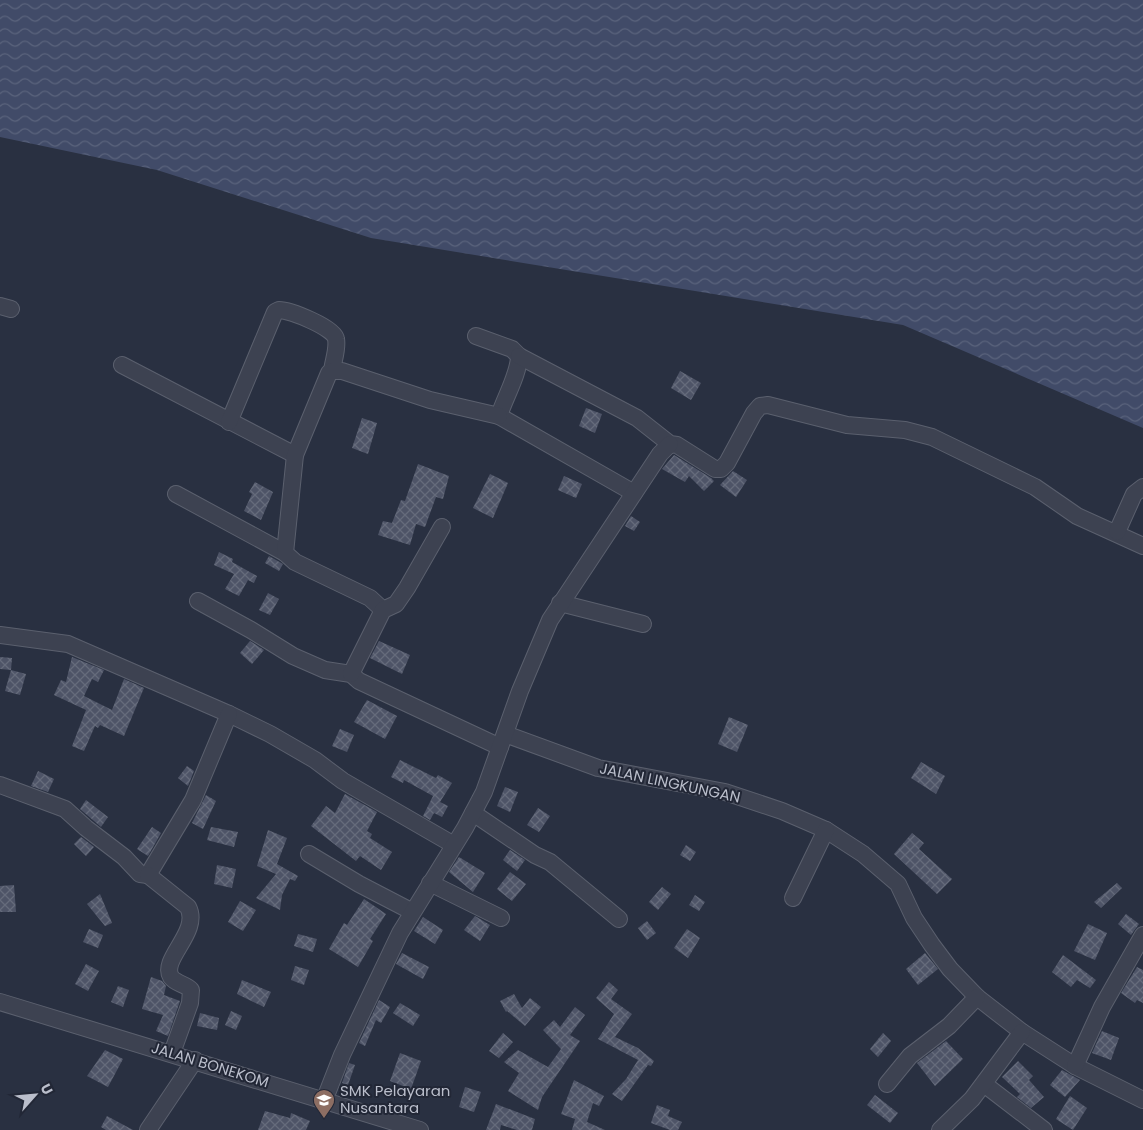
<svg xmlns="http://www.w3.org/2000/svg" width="1143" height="1130" font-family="Poppins,sans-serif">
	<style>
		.water { fill: url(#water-waves) }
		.building { fill: url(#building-cross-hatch) }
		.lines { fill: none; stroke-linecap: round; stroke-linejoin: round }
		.minor-casing { stroke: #5b606e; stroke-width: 18 }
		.minor { stroke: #3d4251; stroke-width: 16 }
		.labels { text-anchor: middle; stroke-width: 4; stroke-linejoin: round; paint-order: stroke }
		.street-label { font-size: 15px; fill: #babecb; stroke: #222736 }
		.poi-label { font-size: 15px; fill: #babecb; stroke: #222736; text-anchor: start }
	</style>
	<defs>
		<pattern id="water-waves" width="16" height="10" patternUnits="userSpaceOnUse" patternTransform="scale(1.25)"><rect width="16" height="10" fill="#414b68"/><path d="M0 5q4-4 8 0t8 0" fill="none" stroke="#5a637c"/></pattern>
		<pattern id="building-cross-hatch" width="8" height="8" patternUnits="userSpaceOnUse" patternTransform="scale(1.25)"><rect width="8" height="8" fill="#4e5467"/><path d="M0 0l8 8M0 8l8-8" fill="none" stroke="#656b7b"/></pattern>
	</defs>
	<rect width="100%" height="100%" fill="#293041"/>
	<polygon class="water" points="0,0 1143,0 1143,428 903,325 371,238 157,170 0,137"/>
	<g class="building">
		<polygon points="680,371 701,383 691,400 671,388"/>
		<polygon points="586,408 602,414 595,433 579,426"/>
		<polygon points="362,418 377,423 368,454 352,448"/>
		<polygon points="674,455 711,478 714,481 704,491 689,476 685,482 662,469"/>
		<polygon points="418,464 449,476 443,499 436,497 425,527 416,524 410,545 378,535 383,521 392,523 401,500 405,501"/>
		<polygon points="733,471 747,480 736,497 720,485"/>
		<polygon points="490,474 508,483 493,518 473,508"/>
		<polygon points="564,476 582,484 576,498 558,490"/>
		<polygon points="255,482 273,492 261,520 244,511 252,494 249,492"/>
		<polygon points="631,516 640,522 634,531 625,526"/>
		<polygon points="219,552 233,559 232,562 257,576 254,583 248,580 239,596 225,589 234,574 214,565"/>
		<polygon points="269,556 283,564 279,571 265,563"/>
		<polygon points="268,593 279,599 270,615 259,610"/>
		<polygon points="250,641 264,650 252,664 240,653"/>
		<polygon points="379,641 410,655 402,674 370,658"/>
		<polygon points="0,657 12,658 11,670 0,669"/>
		<polygon points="72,657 104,670 98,682 92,679 84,696 112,710 124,679 144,688 124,736 100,725 98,728 95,726 84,751 72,746 86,710 54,695 61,680 66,682"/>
		<polygon points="11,670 26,674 20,695 5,691"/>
		<polygon points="367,700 397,716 385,739 354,722"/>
		<polygon points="729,717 748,725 737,752 718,744"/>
		<polygon points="340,729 354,735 347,752 332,746"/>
		<polygon points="400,760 436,778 438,775 452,783 440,802 448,806 442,817 434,813 430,820 423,816 433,796 404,780 403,783 391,777"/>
		<polygon points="921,762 945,776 936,794 911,778"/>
		<polygon points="187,766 194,771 188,786 178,778"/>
		<polygon points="38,771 54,779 48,792 31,786"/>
		<polygon points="505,787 518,792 510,812 497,806"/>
		<polygon points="345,794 377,812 367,831 372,834 370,838 392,852 381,870 360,856 356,861 311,826 326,806 335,813"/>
		<polygon points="206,795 216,801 203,829 192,823"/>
		<polygon points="86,800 108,817 101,827 80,809"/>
		<polygon points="538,808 550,816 539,832 527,825"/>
		<polygon points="152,827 161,833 148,856 137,849"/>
		<polygon points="211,827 238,832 234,847 207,840"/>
		<polygon points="268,830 287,838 277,864 298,876 295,881 290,879 282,895 280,910 256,898 276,874 257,866"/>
		<polygon points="912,833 924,843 919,849 952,879 937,894 894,854"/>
		<polygon points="81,837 94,847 86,856 74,844"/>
		<polygon points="686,845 696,852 690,861 680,855"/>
		<polygon points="510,850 525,860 517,871 503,860"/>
		<polygon points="459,857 485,873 473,892 449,872"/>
		<polygon points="217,865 236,869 232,888 214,884"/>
		<polygon points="510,872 526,884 512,901 497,889"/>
		<polygon points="1117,883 1122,888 1101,908 1094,902"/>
		<polygon points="14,885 16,912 0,912 0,886"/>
		<polygon points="662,887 671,894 658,910 649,902"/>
		<polygon points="100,894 112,923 105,926 87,904"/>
		<polygon points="695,895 705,902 699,911 689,905"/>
		<polygon points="364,899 386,914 370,939 373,941 358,967 329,949 344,923 347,925"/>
		<polygon points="240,901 256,910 243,931 228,922"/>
		<polygon points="1126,914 1139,924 1131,935 1118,924"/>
		<polygon points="475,916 490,925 480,941 464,930"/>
		<polygon points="423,917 443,930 435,944 414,931"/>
		<polygon points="647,921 656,933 647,940 638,928"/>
		<polygon points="1088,924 1107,933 1095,960 1074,951"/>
		<polygon points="89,929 103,935 98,948 83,942"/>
		<polygon points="687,929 700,938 688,958 674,948"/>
		<polygon points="298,934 317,939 313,952 294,946"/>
		<polygon points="402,953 429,967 423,979 396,964"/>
		<polygon points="925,953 938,969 918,985 906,969"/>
		<polygon points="1063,955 1096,980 1090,988 1077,980 1071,987 1052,972"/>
		<polygon points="86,964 99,971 88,991 75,984"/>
		<polygon points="295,966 309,970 304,985 291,980"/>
		<polygon points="1137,967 1143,970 1143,1003 1137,1000 1135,1003 1121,993"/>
		<polygon points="151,977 162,981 166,986 164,995 180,1001 168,1036 156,1031 163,1015 142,1009"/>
		<polygon points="242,980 271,992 264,1007 237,994"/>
		<polygon points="609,982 618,990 611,999 632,1014 615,1037 638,1048 654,1061 651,1066 648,1065 622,1101 612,1094 626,1079 638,1060 598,1039 614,1014 596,998"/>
		<polygon points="118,986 129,990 123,1007 111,1002"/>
		<polygon points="514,994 522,1008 530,998 541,1007 525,1026 507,1011 506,1012 500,1001"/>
		<polygon points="379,1000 390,1007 381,1023 376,1020 365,1046 359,1043"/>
		<polygon points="400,1003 420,1015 413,1026 393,1013"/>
		<polygon points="575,1007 585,1015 570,1035 580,1041 542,1097 538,1110 508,1091 519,1073 504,1062 518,1050 548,1067 561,1049 543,1030 554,1020 560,1027"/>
		<polygon points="231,1011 242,1016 236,1030 225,1025"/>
		<polygon points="200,1013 219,1018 217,1030 197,1026"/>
		<polygon points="1102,1031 1119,1038 1111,1060 1092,1053"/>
		<polygon points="503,1033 513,1042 499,1058 489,1051"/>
		<polygon points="883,1033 891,1041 878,1057 870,1049"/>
		<polygon points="946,1041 963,1059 935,1086 917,1063"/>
		<polygon points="105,1050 123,1059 108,1087 87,1076"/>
		<polygon points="400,1053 421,1061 411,1089 390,1081"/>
		<polygon points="1018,1061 1033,1076 1029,1080 1044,1097 1031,1108 1017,1097 1020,1094 1002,1077"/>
		<polygon points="349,1063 355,1065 348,1085 342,1083"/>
		<polygon points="1062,1070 1080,1080 1065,1097 1050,1085"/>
		<polygon points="574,1080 604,1096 599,1106 593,1103 587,1122 605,1130 572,1130 575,1119 561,1114"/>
		<polygon points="465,1087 481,1092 474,1112 459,1107"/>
		<polygon points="875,1095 898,1113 890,1123 867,1105"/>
		<polygon points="1070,1096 1087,1108 1073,1130 1056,1119"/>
		<polygon points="496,1104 535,1119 532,1130 517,1130 501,1125 500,1130 486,1130"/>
		<polygon points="657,1105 670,1110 668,1116 682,1122 678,1130 670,1130 651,1123"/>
		<polygon points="265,1111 290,1118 291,1113 310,1121 306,1130 258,1130"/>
		<polygon points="107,1116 133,1130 106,1130 101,1127"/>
	</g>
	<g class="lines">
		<g class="minor-casing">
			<g id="minor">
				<polyline points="0,306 11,309"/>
				<path d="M 476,336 L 512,349 L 519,356 C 519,374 505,397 499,416 L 634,493"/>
				<polyline points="519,356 637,418 670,444 677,445 715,469 721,469 727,463 754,413 760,406 768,405 847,425 905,430 932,437 1035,487 1077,516 1143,546"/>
				<polyline points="122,365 295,455"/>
				<path d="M 229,422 L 275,312 L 279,310 C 290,310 335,328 336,339 C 338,349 333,361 332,371"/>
				<polyline points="176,494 285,553"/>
				<polyline points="1117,532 1134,494 1143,487"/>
				<polyline points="198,601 251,630 293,656 325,670 351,674 359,681 500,747"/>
				<polyline points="560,603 643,624"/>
				<polyline points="383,610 370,598 295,562 285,553 295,455 329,373 332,371 342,371 430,400 499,416"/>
				<polyline points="0,635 68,644 229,714 270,734 315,760 343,781 454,845"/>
				<polyline points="351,674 383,610 396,604 407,588 442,527"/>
				<polyline points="505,734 598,768 725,792 782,811 826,830 863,854 898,884 914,918 932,945 950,969 977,997 1022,1032 1075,1066 1143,1100"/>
				<polyline points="0,785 65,809 86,828 124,857 140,874 148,875 193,800 229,714"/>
				<polyline points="473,813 535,855 550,862 619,919"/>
				<polyline points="309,854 359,884 411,911"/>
				<path d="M 148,875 L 188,907 C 201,932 160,959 171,977 C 176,984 186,984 191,990 L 190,1003 L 172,1053"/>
				<polyline points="430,883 501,918"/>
				<polyline points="793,898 826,830"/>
				<polyline points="0,1002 420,1130"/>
				<polyline points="1075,1066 1102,1007 1143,935"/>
				<polyline points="887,1084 910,1056 949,1026 977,997"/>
				<polyline points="984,1084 1044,1130"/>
				<polyline points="324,1101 342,1055 400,933 465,828 484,792 520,691 550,620 660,454 670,444"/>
				<polyline points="148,1130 195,1060"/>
				<polyline points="940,1130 972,1099 1022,1032"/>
			</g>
		</g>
		<use href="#minor" class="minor"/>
	</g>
	<defs>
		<g id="school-pin" transform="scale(1.125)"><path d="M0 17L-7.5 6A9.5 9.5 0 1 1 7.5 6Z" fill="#8d6e63" stroke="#222736"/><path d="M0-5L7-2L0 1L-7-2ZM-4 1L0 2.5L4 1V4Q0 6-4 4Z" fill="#fff"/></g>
	</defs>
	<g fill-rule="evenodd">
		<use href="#school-pin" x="324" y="1100"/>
	</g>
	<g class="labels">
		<g class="street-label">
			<text transform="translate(670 783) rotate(12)" y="5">JALAN LINGKUNGAN</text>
			<text transform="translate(210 1065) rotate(17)" y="5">JALAN BONEKOM</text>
		</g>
		<g class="poi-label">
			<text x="340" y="1096">SMK Pelayaran<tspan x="340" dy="17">Nusantara</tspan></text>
		</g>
	</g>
	<g transform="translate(35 1095) rotate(63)" stroke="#222736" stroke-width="4" paint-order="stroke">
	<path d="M0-4L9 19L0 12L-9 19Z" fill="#babecb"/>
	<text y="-8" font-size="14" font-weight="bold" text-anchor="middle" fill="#babecb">U</text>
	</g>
</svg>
